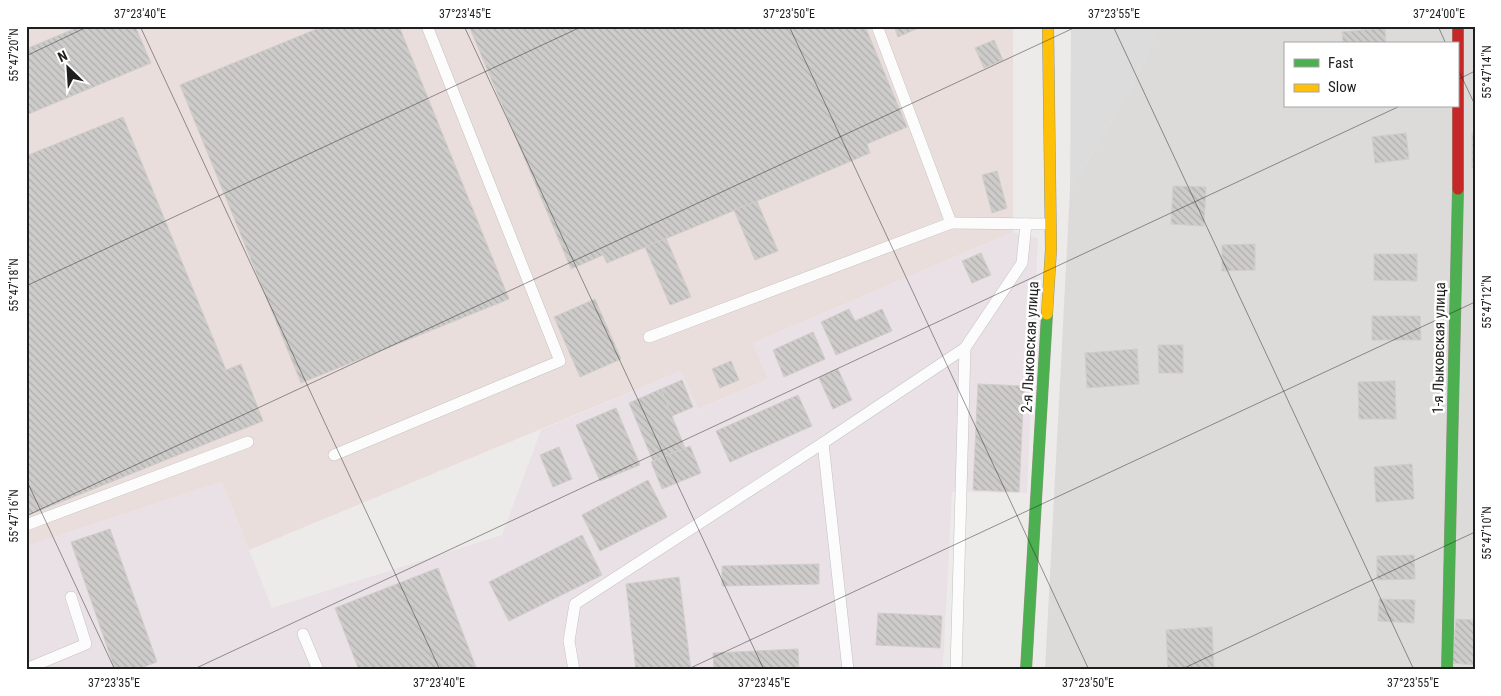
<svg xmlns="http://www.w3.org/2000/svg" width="1501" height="696" font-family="'Roboto Condensed',sans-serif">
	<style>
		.residential { fill: #dcdbda; fill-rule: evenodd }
		.commercial { fill: #e9dedc }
		.industrial { fill: #eae1e6 }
		.parking { fill: #dddcdc }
		.building { fill: url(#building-back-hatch); stroke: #d0cdca }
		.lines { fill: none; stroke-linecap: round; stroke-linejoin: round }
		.lane-casing { stroke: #c3c2c1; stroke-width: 12 }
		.fast-casing { stroke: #929483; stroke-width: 12 }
		.slow-casing { stroke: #929483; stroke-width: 12 }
		.jam-casing { stroke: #929483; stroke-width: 12 }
		.lane { stroke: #fcfcfc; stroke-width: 11 }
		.fast { stroke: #4caf50; stroke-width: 11 }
		.slow { stroke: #ffc107; stroke-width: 11 }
		.jam { stroke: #c62828; stroke-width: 11 }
		.ticks { fill: none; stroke: #1f1f1f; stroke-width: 1; stroke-opacity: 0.45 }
		.labels { text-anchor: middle; stroke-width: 5; stroke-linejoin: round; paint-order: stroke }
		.street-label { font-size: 15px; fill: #1f1f1f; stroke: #fff }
		.neatline { fill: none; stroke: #1f1f1f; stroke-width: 2 }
		.ticks-label { font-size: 12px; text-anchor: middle; fill: #1f1f1f }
	</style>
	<defs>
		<pattern id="building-back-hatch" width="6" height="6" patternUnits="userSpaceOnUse" patternTransform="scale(1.25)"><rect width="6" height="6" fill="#ceccca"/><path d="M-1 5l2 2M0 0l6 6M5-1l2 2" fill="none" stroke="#b0afad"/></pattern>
	</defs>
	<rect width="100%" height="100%" fill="#edebe9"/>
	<path class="residential" d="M 1160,26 L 1475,26 L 1475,670 L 1045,670 L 1070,190 L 1133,84 ZM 1285,44 L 1457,44 L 1457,106 L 1285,106 Z"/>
	<polygon class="commercial" points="26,26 1013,26 1013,232 753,343 768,379 698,409 681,371 249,550 222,482 26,546"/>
	<polygon class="industrial" points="1013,232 1038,238 1027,493 952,492 944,651 942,670 26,670 26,546 222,482 272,608 502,535 541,430 681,371 699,409 768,379 753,343"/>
	<polygon class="parking" points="1071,26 1160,26 1133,84 1070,190"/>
	<g class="building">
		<polygon points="81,26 135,26 151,63 26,115 26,49"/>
		<polygon points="324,26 399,26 509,299 301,383 180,85"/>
		<polygon points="469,26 865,26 907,127 867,144 870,153 757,201 607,263 603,255 571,269"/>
		<polygon points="894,26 923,26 898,37"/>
		<polygon points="1385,28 1386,44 1343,44 1342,32"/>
		<polygon points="994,40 1003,60 984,68 975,48"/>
		<polygon points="123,117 226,370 241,364 263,421 26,516 26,156"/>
		<polygon points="1406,133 1409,159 1375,163 1372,137"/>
		<rect x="1472" y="133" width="3" height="35"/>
		<polygon points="997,171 1007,208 992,213 982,175"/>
		<polygon points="1173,186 1206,187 1204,226 1171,224"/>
		<polygon points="757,201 778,251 755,260 734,210"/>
		<polygon points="666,238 691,297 670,305 645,247"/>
		<polygon points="1255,244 1255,270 1222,271 1222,245"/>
		<polygon points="981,253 991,275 972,283 962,261"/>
		<polygon points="1374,254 1417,254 1417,281 1374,280"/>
		<polygon points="595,299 621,359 580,377 554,317"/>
		<polygon points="849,309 855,321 882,309 892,331 836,355 821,322"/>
		<polygon points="1372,316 1420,316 1421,340 1372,340"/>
		<polygon points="813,332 825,359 784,377 773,350"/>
		<polygon points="1158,345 1183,345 1183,373 1159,373"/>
		<polygon points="1137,349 1139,384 1087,388 1085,353"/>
		<polygon points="731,361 739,380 720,388 712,369"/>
		<polygon points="838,369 852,400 833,409 819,378"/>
		<polygon points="682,380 693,407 672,416 661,389"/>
		<polygon points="1395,381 1396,419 1359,419 1358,382"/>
		<polygon points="978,384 1024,386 1019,492 973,490"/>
		<polygon points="661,389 685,448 653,461 629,403"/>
		<polygon points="798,395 812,426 730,462 716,431"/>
		<polygon points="616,408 640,465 600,481 576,425"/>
		<polygon points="690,446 701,473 662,489 651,462"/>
		<polygon points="559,447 572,479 553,487 540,455"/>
		<polygon points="1412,464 1414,499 1376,502 1374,467"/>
		<polygon points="648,480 667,517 600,551 582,515"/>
		<polygon points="110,529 157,662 135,670 115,670 71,542"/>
		<polygon points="582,535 602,575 509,621 489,582"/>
		<polygon points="1414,555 1415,579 1377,580 1377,556"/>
		<polygon points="819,564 819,584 722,586 722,566"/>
		<polygon points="438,568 477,670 359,670 335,608"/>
		<polygon points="679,577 691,670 636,670 626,584"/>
		<polygon points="1379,599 1415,600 1414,623 1378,621"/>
		<polygon points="878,613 942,616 940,648 876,645"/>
		<polygon points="1456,619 1475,620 1475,665 1452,663"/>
		<polygon points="1212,627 1214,670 1168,670 1166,630"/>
		<polygon points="798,649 799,669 735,670 734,652"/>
		<polygon points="734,652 735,670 714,670 713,653"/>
	</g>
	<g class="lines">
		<g class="lane-casing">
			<g id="lane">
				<polyline points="951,223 1050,224"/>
				<polyline points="649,337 951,223 877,26"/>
				<polyline points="823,443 848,670"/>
				<polyline points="334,455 560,361 427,26"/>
				<polyline points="26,525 248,442"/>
				<polyline points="303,634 318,670"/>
				<polyline points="26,669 86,644 71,597"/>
				<polyline points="574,670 569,641 575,604 823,443 965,348 1022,263 1026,224"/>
				<polyline points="956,670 965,348"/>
			</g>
		</g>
		<g class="fast-casing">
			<g id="fast">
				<polyline points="1026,670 1047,314"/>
				<polyline points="1447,670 1458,189"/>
			</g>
		</g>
		<g class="slow-casing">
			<polyline id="slow" points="1047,314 1051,249 1048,26"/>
		</g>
		<g class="jam-casing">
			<polyline id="jam" points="1458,189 1458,26"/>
		</g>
		<use href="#lane" class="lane"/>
		<use href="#fast" class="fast"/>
		<use href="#slow" class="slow"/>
		<use href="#jam" class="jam"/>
	</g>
	<path class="ticks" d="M 140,26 L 440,670M 464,26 L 764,670M 789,26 L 1089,670M 1113,26 L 1414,670M 1438,26 L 1446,44M 26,56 L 89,26M 1457,67 L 1475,105M 1457,80 L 1475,71M 26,286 L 583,26M 26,479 L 115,670M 26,516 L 1078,26M 192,670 L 1400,106M 686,670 L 1475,302M 1180,670 L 1475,532"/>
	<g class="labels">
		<g class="street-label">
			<text transform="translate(1030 347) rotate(-87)" y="5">2-я Лыковская улица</text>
			<text transform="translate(1439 348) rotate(-89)" y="5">1-я Лыковская улица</text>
		</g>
	</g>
	<rect width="1501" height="696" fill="none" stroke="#ffffff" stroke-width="55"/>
	<rect x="1284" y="42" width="175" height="65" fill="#ffffff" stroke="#a5a5a5"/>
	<rect x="1294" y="59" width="25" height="8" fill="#4caf50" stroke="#a5a5a5"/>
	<text x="1328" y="68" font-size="15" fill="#1f1f1f">Fast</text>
	<rect x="1294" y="84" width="25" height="8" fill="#ffc107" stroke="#a5a5a5"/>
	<text x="1328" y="92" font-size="15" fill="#1f1f1f">Slow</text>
	<g transform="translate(68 68) rotate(335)" stroke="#ffffff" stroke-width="4" paint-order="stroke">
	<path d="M0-4L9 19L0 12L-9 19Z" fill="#1f1f1f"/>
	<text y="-8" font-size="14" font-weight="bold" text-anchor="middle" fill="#1f1f1f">N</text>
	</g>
	<rect x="28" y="28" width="1446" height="640" class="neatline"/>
	<g class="ticks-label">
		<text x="140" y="18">37°23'40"E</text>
		<text x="465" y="18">37°23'45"E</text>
		<text x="789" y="18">37°23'50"E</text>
		<text x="1114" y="18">37°23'55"E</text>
		<text x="1439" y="18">37°24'00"E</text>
		<text transform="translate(14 55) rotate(-90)" y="4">55°47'20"N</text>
		<text transform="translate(1487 72) rotate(-90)" y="4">55°47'14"N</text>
		<text transform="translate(14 285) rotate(-90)" y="4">55°47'18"N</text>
		<text transform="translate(1487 302) rotate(-90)" y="4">55°47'12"N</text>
		<text transform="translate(14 516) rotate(-90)" y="4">55°47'16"N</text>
		<text transform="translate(1487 533) rotate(-90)" y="4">55°47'10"N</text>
		<text x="114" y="687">37°23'35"E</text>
		<text x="439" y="687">37°23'40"E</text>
		<text x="764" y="687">37°23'45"E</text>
		<text x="1088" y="687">37°23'50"E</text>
		<text x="1413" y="687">37°23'55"E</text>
	</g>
</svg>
